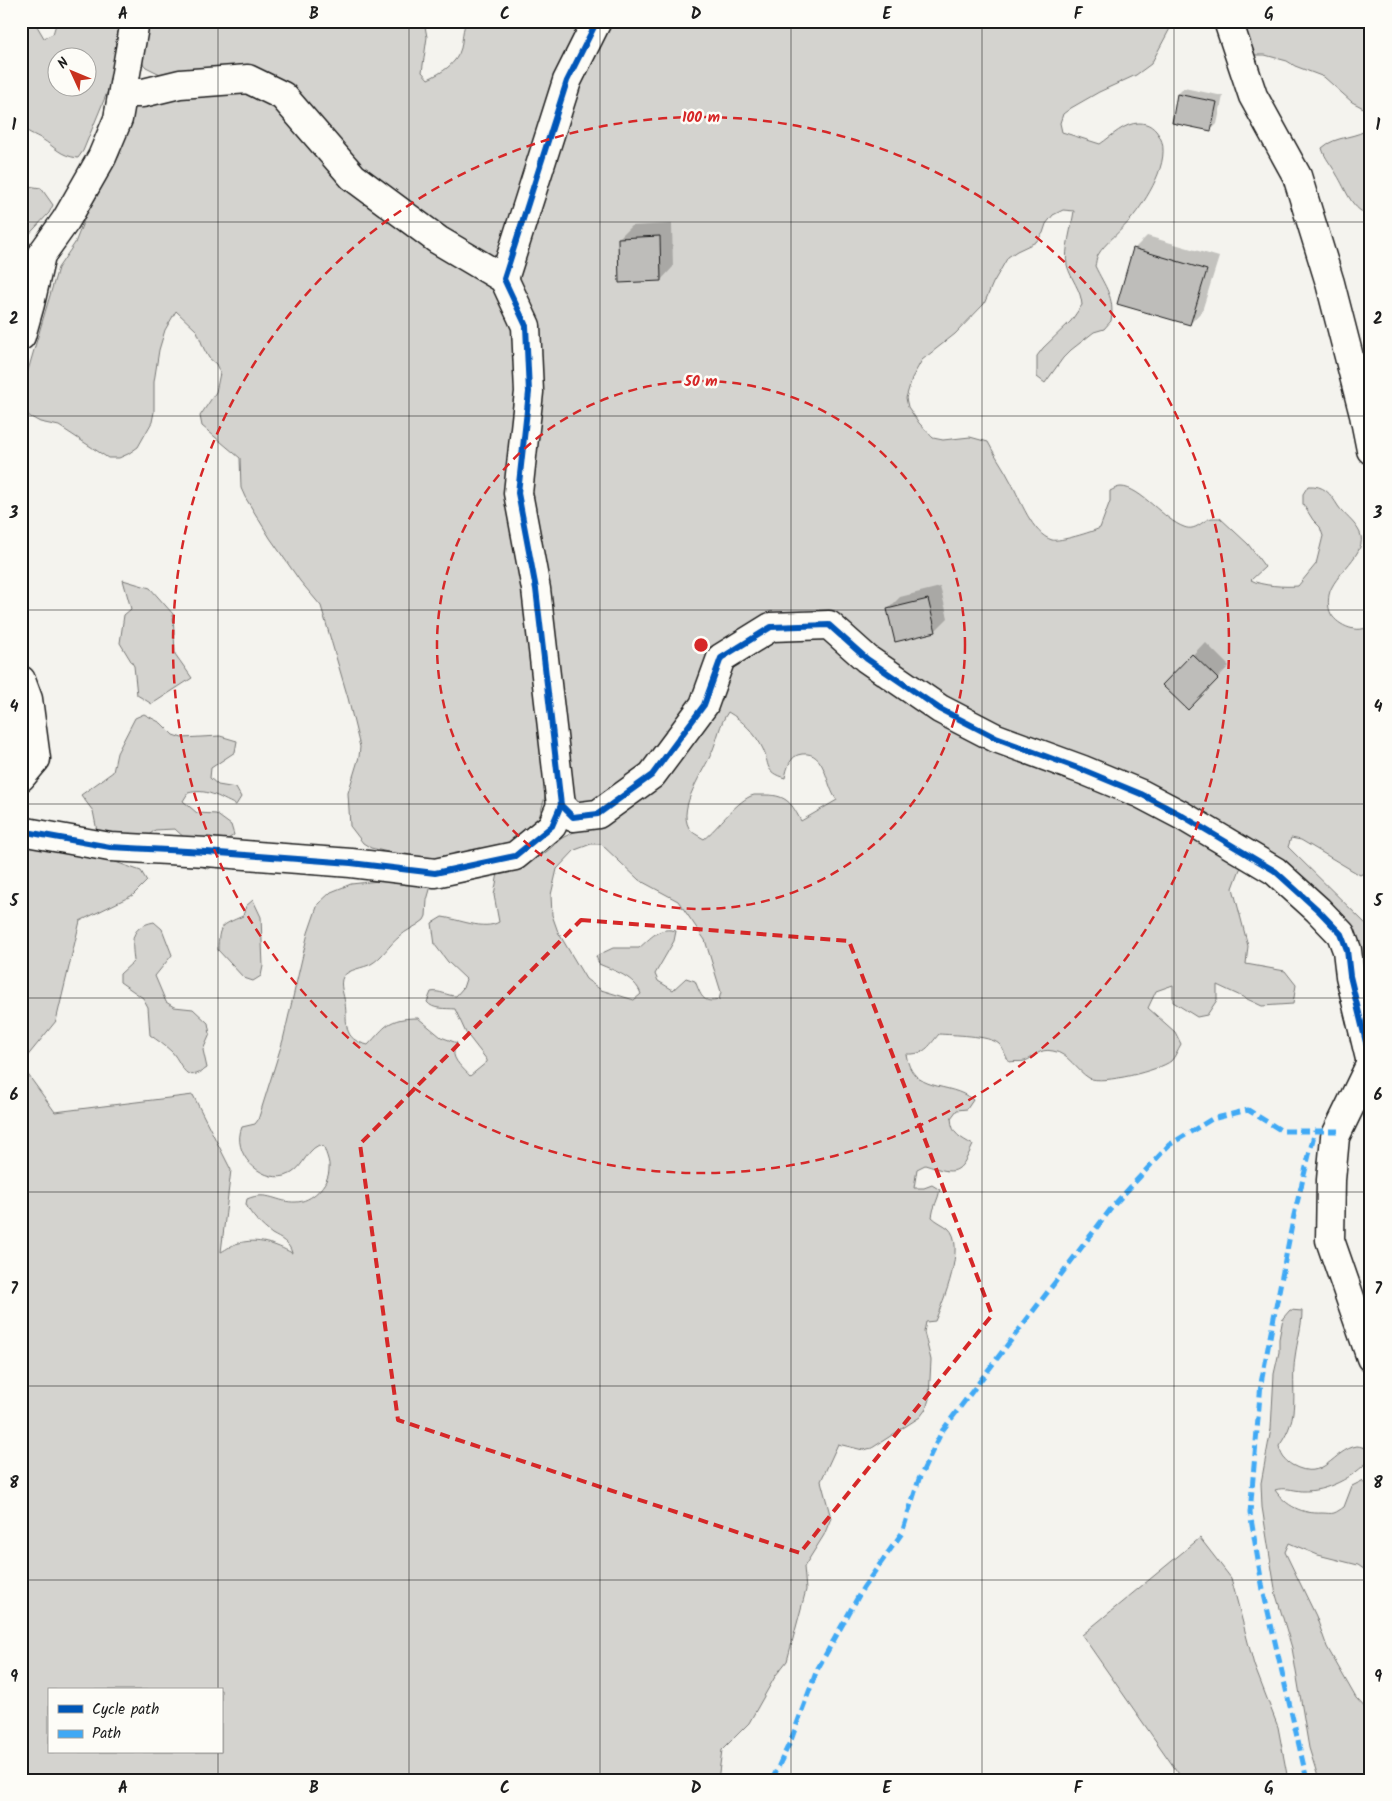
<svg xmlns="http://www.w3.org/2000/svg" width="1392" height="1801" font-family="Kalam,sans-serif">
	<style>
		.green { fill: #d4d3cf; stroke: #787876; fill-rule: evenodd }
		.shadow { fill: #0003 }
		.building { fill: #bebdba; stroke: #1c1c1c }
		.lines { fill: none; stroke-linecap: round; stroke-linejoin: round }
		.minor-casing { stroke: #1c1c1c; stroke-width: 31 }
		.minor { stroke: #fdfcf7; stroke-width: 28 }
		.quiet { stroke: #3fa9f5; stroke-width: 5; stroke-dasharray: 10 5; stroke-linecap: butt }
		.cycleway-casing { stroke: #fdfcf7; stroke-width: 9 }
		.cycleway { stroke: #0057b8; stroke-width: 6 }
		.marked { fill: none; stroke: #d62828; stroke-width: 4; stroke-dasharray: 10 6; stroke-linejoin: round }
		.grid { fill: none; stroke: #1c1c1c; stroke-width: 1; stroke-opacity: 0.55 }
		.ring { fill: none; stroke: #d62828; stroke-width: 2.5; stroke-dasharray: 9 6 }
		.centre { fill: #d62828; stroke: #fdfcf7; stroke-width: 2.5 }
		.ring-label { font-size: 15px; text-anchor: middle; font-weight: bold; fill: #d62828; stroke: #fdfcf7; stroke-width: 5; stroke-linejoin: round; paint-order: stroke }
		.neatline { fill: none; stroke: #1c1c1c; stroke-width: 2 }
		.grid-label { font-size: 16px; text-anchor: middle; font-weight: bold; fill: #1c1c1c }
	</style>
	<rect width="100%" height="100%" fill="#f4f3ee"/>
	<filter id="ink" filterUnits="userSpaceOnUse"><feTurbulence type="fractalNoise" baseFrequency=".02" numOctaves="2"/><feDisplacementMap in="SourceGraphic" scale="10" xChannelSelector="R" yChannelSelector="G"/><feConvolveMatrix kernelMatrix="1 2 1 2 8 2 1 2 1" color-interpolation-filters="sRGB"/></filter>
	<g filter="url(#ink)">
		<g class="green">
			<path d="M 21,21 L 34,21 L 44,38 L 53,34 L 57,21 L 120,21 L 116,41 L 115,63 L 111,83 L 83,151 L 78,158 C 60,156 55,147 42,139 C 34,134 27,133 21,125 ZM 58,58 L 88,58 L 88,88 L 58,88 Z"/>
			<path d="M 136,21 L 424,21 L 427,37 L 422,72 L 428,79 C 441,73 457,64 461,48 C 463,39 462,29 467,21 L 1174,21 L 1151,64 L 1136,75 L 1099,92 L 1071,108 L 1063,114 L 1060,123 L 1062,132 L 1100,144 C 1112,136 1124,123 1139,123 C 1149,123 1155,128 1160,137 C 1172,160 1146,201 1131,219 C 1122,230 1104,244 1098,255 C 1096,258 1096,263 1095,266 C 1105,287 1115,297 1111,321 L 1104,329 L 1094,332 L 1071,350 L 1063,358 L 1045,383 L 1037,377 L 1037,356 L 1043,348 L 1071,321 L 1082,305 C 1081,289 1071,280 1067,265 C 1064,251 1072,226 1074,211 L 1063,210 L 1053,215 L 1046,224 L 1043,233 L 1036,242 L 1017,251 L 1008,257 L 993,283 L 984,304 L 955,334 L 922,360 L 912,378 L 906,398 L 908,407 L 919,423 L 933,438 L 943,440 L 970,437 L 988,442 C 995,456 1004,468 1011,482 C 1020,499 1032,534 1052,540 C 1059,542 1092,532 1100,528 L 1110,501 L 1110,491 C 1114,489 1117,487 1121,487 C 1140,487 1164,520 1184,527 C 1196,532 1202,520 1212,518 C 1215,518 1218,518 1220,518 L 1248,544 L 1265,567 L 1251,580 C 1261,586 1286,587 1298,586 L 1316,564 L 1323,536 L 1320,527 L 1313,520 L 1303,504 L 1303,494 L 1308,486 C 1324,485 1330,493 1338,506 C 1344,515 1355,522 1360,533 C 1369,553 1333,574 1329,595 C 1328,602 1328,608 1331,614 C 1338,626 1359,635 1371,625 L 1371,869 L 1360,875 L 1301,840 L 1291,838 L 1288,847 L 1371,929 L 1371,1001 L 1363,1004 L 1351,958 L 1258,857 L 1240,869 L 1233,888 L 1248,946 L 1246,964 L 1285,971 L 1296,985 L 1293,1004 L 1262,1006 L 1217,985 L 1217,1000 L 1207,1015 L 1197,1017 L 1173,1002 L 1173,985 L 1156,991 L 1148,1008 L 1175,1032 L 1181,1044 C 1178,1049 1175,1057 1171,1061 C 1160,1070 1102,1085 1089,1078 C 1077,1071 1068,1053 1053,1051 C 1038,1048 1036,1057 1025,1061 C 1020,1062 1014,1061 1009,1062 C 1006,1057 1003,1048 999,1044 C 989,1035 952,1035 939,1034 C 928,1047 925,1055 906,1054 C 912,1095 949,1080 973,1100 L 967,1109 L 957,1110 L 951,1118 C 952,1135 960,1137 973,1145 C 959,1175 957,1175 925,1165 L 917,1169 L 914,1188 L 924,1188 L 932,1185 L 940,1190 C 938,1200 933,1207 932,1217 C 937,1222 943,1224 948,1228 C 967,1244 943,1302 935,1321 L 926,1322 L 924,1332 L 931,1360 L 929,1399 L 926,1409 L 920,1417 L 872,1448 L 863,1450 L 838,1444 L 821,1481 L 831,1518 L 824,1535 L 804,1567 L 806,1590 L 787,1661 L 776,1675 L 749,1723 L 722,1750 L 718,1780 L 21,1780 L 21,1065 L 55,1112 L 193,1095 L 231,1170 L 221,1252 C 227,1249 233,1244 239,1243 C 258,1238 275,1244 292,1253 C 289,1242 281,1239 272,1234 C 262,1226 250,1215 246,1204 L 247,1199 C 268,1190 277,1203 296,1202 C 311,1202 329,1185 329,1169 C 330,1162 326,1154 324,1147 L 319,1145 C 304,1152 303,1171 285,1176 C 260,1182 231,1153 242,1127 L 255,1124 L 258,1120 L 283,1040 L 308,933 L 318,904 L 331,892 L 351,884 L 415,877 L 431,886 L 427,900 L 426,916 L 424,920 C 416,927 406,930 399,937 C 389,945 382,958 371,964 C 364,968 348,969 343,977 C 339,984 344,995 345,1003 C 348,1023 341,1039 368,1045 C 386,1026 388,1018 418,1018 L 441,1037 L 457,1043 C 457,1046 455,1049 454,1051 C 452,1060 465,1070 470,1076 L 487,1062 L 487,1060 L 466,1033 L 455,1009 C 445,1008 433,1010 427,1002 L 431,992 C 439,990 448,996 456,996 L 463,988 L 466,979 L 448,962 L 435,945 L 432,923 L 442,917 C 458,919 484,931 499,922 L 494,895 L 498,873 L 531,857 C 546,857 551,846 562,838 C 569,834 577,831 584,827 L 550,779 L 535,832 L 493,858 L 421,860 L 371,848 L 363,843 L 350,826 L 348,793 L 359,757 L 360,747 L 348,698 L 321,606 L 300,581 L 270,538 L 245,497 L 241,488 L 240,458 L 202,426 L 200,416 L 216,392 L 220,373 L 216,364 L 209,358 L 204,349 L 197,331 L 176,311 L 165,330 L 159,350 L 154,382 L 154,412 L 152,422 L 138,447 L 128,454 L 119,458 L 108,458 L 59,426 L 40,422 L 29,416 L 24,407 L 24,384 L 58,268 L 75,243 L 86,215 L 119,156 L 130,116 L 135,107 L 164,76 L 146,67 L 139,59 ZM 728,712 C 742,720 756,734 763,749 C 770,765 764,772 785,778 C 787,768 790,755 802,754 C 827,751 825,786 837,800 L 801,821 C 792,804 787,795 766,795 C 762,795 758,795 754,795 C 738,799 718,828 704,839 C 699,836 692,833 689,828 C 677,807 704,771 712,752 C 718,738 719,725 728,712 ZM 591,844 L 601,844 L 639,880 L 678,901 L 705,940 L 721,992 L 719,1000 C 702,1004 701,995 695,981 L 686,978 L 673,990 L 658,981 L 655,974 L 674,941 L 676,931 C 659,926 651,938 639,948 L 613,948 L 596,956 L 599,964 C 615,971 635,977 641,994 L 634,1000 L 601,990 L 586,979 L 558,932 L 552,915 L 551,895 L 557,869 L 575,850 ZM 49,1690 L 221,1690 L 221,1752 L 49,1752 Z"/>
			<polygon points="1224,21 1273,21 1279,24 1290,21 1371,21 1371,112 1352,102 1324,77 1295,66 1287,61 1265,55 1245,55"/>
			<path d="M 1371,127 L 1371,215 C 1352,212 1346,189 1337,175 C 1332,165 1325,159 1322,148 C 1336,135 1357,139 1371,127 Z"/>
			<polygon points="21,185 41,188 53,205 49,213 21,243"/>
			<polygon points="123,580 150,588 173,614 175,654 192,678 152,704 137,695 134,666 120,643 124,615 131,609"/>
			<path d="M 144,714 L 161,723 L 173,735 L 182,738 L 220,736 L 237,741 L 235,752 L 211,768 L 210,778 L 218,785 L 236,788 L 241,797 L 236,805 C 218,797 207,788 188,793 L 183,801 L 197,813 L 216,814 L 231,825 L 234,835 L 217,846 L 217,865 L 208,869 L 189,861 L 189,842 L 175,829 L 155,830 L 132,849 L 97,831 L 93,811 L 81,795 L 113,772 L 117,753 L 135,718 Z"/>
			<polygon points="31,847 101,857 141,871 147,881 133,895 80,921 56,1021 21,1064 21,849"/>
			<path d="M 253,900 L 261,917 L 263,966 L 261,976 L 253,981 L 244,978 L 218,950 C 219,925 220,926 243,916 L 246,906 Z"/>
			<path d="M 154,922 L 162,929 L 172,955 L 155,976 L 166,1002 L 174,1007 L 193,1009 L 208,1023 L 210,1034 L 203,1050 L 207,1068 C 184,1085 184,1066 172,1052 C 166,1046 157,1040 150,1035 L 148,1007 L 143,998 L 120,982 L 120,974 L 134,961 C 132,941 129,927 154,922 Z"/>
			<path d="M 1290,1310 L 1302,1311 C 1302,1327 1297,1341 1295,1357 C 1290,1393 1302,1414 1279,1446 C 1281,1455 1284,1460 1292,1465 C 1325,1483 1332,1450 1357,1446 C 1360,1446 1365,1448 1368,1449 L 1369,1460 C 1354,1477 1326,1492 1302,1491 C 1292,1490 1284,1487 1275,1490 C 1286,1506 1302,1514 1322,1513 C 1326,1513 1331,1514 1334,1513 C 1337,1512 1341,1509 1344,1507 L 1352,1486 L 1362,1481 L 1371,1491 L 1371,1574 L 1358,1565 L 1318,1555 L 1289,1543 L 1285,1552 L 1316,1616 L 1327,1647 L 1356,1698 L 1371,1714 L 1371,1780 L 1319,1780 L 1309,1748 L 1292,1648 L 1276,1595 L 1262,1507 L 1261,1483 L 1271,1429 L 1274,1374 L 1279,1352 L 1279,1339 L 1283,1318 Z"/>
			<polygon points="1200,1538 1231,1578 1254,1665 1278,1727 1288,1780 1183,1780 1082,1635"/>
		</g>
		<g class="shadow">
			<polygon points="1184,88 1223,96 1217,124 1211,130 1178,94"/>
			<polygon points="672,224 673,267 661,280 619,238 631,226"/>
			<polygon points="1147,236 1219,257 1202,311 1190,324 1134,249"/>
			<polygon points="940,587 948,618 935,631 888,609 900,597"/>
			<polygon points="1205,642 1229,666 1188,708 1164,685"/>
		</g>
		<g class="building">
			<polygon points="1177,94 1217,102 1211,131 1172,123"/>
			<polygon points="660,236 661,281 619,283 618,238"/>
			<polygon points="1133,248 1207,270 1190,325 1117,304"/>
			<polygon points="928,599 936,632 895,642 887,609"/>
			<polygon points="1192,654 1218,679 1188,710 1162,685"/>
		</g>
		<g class="lines">
			<g class="minor-casing">
				<g id="minor">
					<polyline points="597,21 567,81 504,279 526,326 529,392 518,493 536,589 561,805 573,817 598,814 652,775 704,705 721,658 771,627 829,625 867,659 940,709 996,738 1083,770 1141,794 1181,815 1275,871 1318,910 1341,934 1347,950 1350,976 1371,1063"/>
					<polyline points="1228,21 1253,96 1297,176 1330,283 1364,415 1371,450"/>
					<polyline points="123,93 143,93 180,84 248,79 283,96 353,177 438,240 504,279"/>
					<polyline points="21,336 30,304 41,255 66,220 102,157 118,119 135,21"/>
					<polyline points="21,680 28,699 36,759 21,777"/>
					<polyline points="21,831 110,847 206,852 351,863 435,873 515,856 552,826 561,805"/>
					<polyline points="1371,1063 1335,1137 1331,1180 1330,1240 1371,1358"/>
				</g>
			</g>
			<use href="#minor" class="minor"/>
			<g class="quiet">
				<polyline points="772,1780 791,1740 817,1670 863,1588 902,1533 919,1479 942,1431 1113,1206 1169,1145 1212,1119 1248,1110 1282,1131 1338,1131"/>
				<polyline points="1307,1780 1263,1590 1250,1513 1261,1383 1294,1215 1315,1131"/>
			</g>
			<g class="cycleway-casing">
				<g id="cycleway">
					<polyline points="597,21 567,81 504,279 526,326 529,392 518,493 536,589 561,805 573,817 598,814 652,775 704,705 721,658 771,627 829,625 867,659 940,709 996,738 1083,770 1141,794 1181,815 1275,871 1318,910 1341,934 1347,950 1350,976 1371,1063"/>
					<polyline points="21,831 110,847 206,852 351,863 435,873 515,856 552,826 561,805"/>
				</g>
			</g>
			<use href="#cycleway" class="cycleway"/>
		</g>
	</g>
	<path class="marked" d="M 581,920 L 849,941 L 992,1315 L 800,1553 L 398,1420 L 360,1144 Z"/>
	<path class="grid" d="M 218,21 L 218,1690M 409,21 L 409,1780M 600,21 L 600,1780M 791,21 L 791,1780M 982,21 L 982,1780M 1174,21 L 1174,1780M 21,222 L 1371,222M 21,416 L 1371,416M 21,610 L 1371,610M 21,804 L 1371,804M 21,998 L 1371,998M 21,1192 L 1371,1192M 21,1386 L 1371,1386M 21,1580 L 1371,1580M 218,1752 L 218,1780"/>
	<g class="ring">
		<circle cx="701" cy="645" r="264"/>
		<circle cx="701" cy="645" r="528"/>
	</g>
	<circle cx="701" cy="645" r="8" class="centre"/>
	<g class="ring-label">
		<text x="701" y="122">100 m</text>
		<text x="701" y="386">50 m</text>
	</g>
	<rect width="1392" height="1801" fill="none" stroke="#fdfcf7" stroke-width="55"/>
	<rect x="48" y="1688" width="175" height="65" fill="#fdfcf7" stroke="#a3a29f"/>
	<rect x="58" y="1705" width="25" height="8" fill="#0057b8" stroke="#a3a29f"/>
	<text x="92" y="1714" font-size="15" fill="#1c1c1c">Cycle path</text>
	<rect x="58" y="1730" width="25" height="8" fill="#3fa9f5" stroke="#a3a29f"/>
	<text x="92" y="1738" font-size="15" fill="#1c1c1c">Path</text>
	<g transform="translate(72 72) rotate(314)"><circle r="24" fill="#fdfcf7" stroke="#a3a29f"/>
	<path d="M0-4L9 19L0 12L-9 19Z" fill="#c8321e"/>
	<text y="-8" font-size="14" font-weight="bold" text-anchor="middle" fill="#1c1c1c">N</text>
	</g>
	<rect x="28" y="28" width="1336" height="1746" class="neatline"/>
	<g class="grid-label">
		<text x="123" y="19">A</text>
		<text x="314" y="19">B</text>
		<text x="505" y="19">C</text>
		<text x="696" y="19">D</text>
		<text x="887" y="19">E</text>
		<text x="1078" y="19">F</text>
		<text x="1269" y="19">G</text>
		<text x="14" y="130">1</text>
		<text x="1378" y="130">1</text>
		<text x="14" y="324">2</text>
		<text x="1378" y="324">2</text>
		<text x="14" y="518">3</text>
		<text x="1378" y="518">3</text>
		<text x="14" y="712">4</text>
		<text x="1378" y="712">4</text>
		<text x="14" y="906">5</text>
		<text x="1378" y="906">5</text>
		<text x="14" y="1100">6</text>
		<text x="1378" y="1100">6</text>
		<text x="14" y="1294">7</text>
		<text x="1378" y="1294">7</text>
		<text x="14" y="1488">8</text>
		<text x="1378" y="1488">8</text>
		<text x="14" y="1682">9</text>
		<text x="1378" y="1682">9</text>
		<text x="123" y="1793">A</text>
		<text x="314" y="1793">B</text>
		<text x="505" y="1793">C</text>
		<text x="696" y="1793">D</text>
		<text x="887" y="1793">E</text>
		<text x="1078" y="1793">F</text>
		<text x="1269" y="1793">G</text>
	</g>
</svg>
